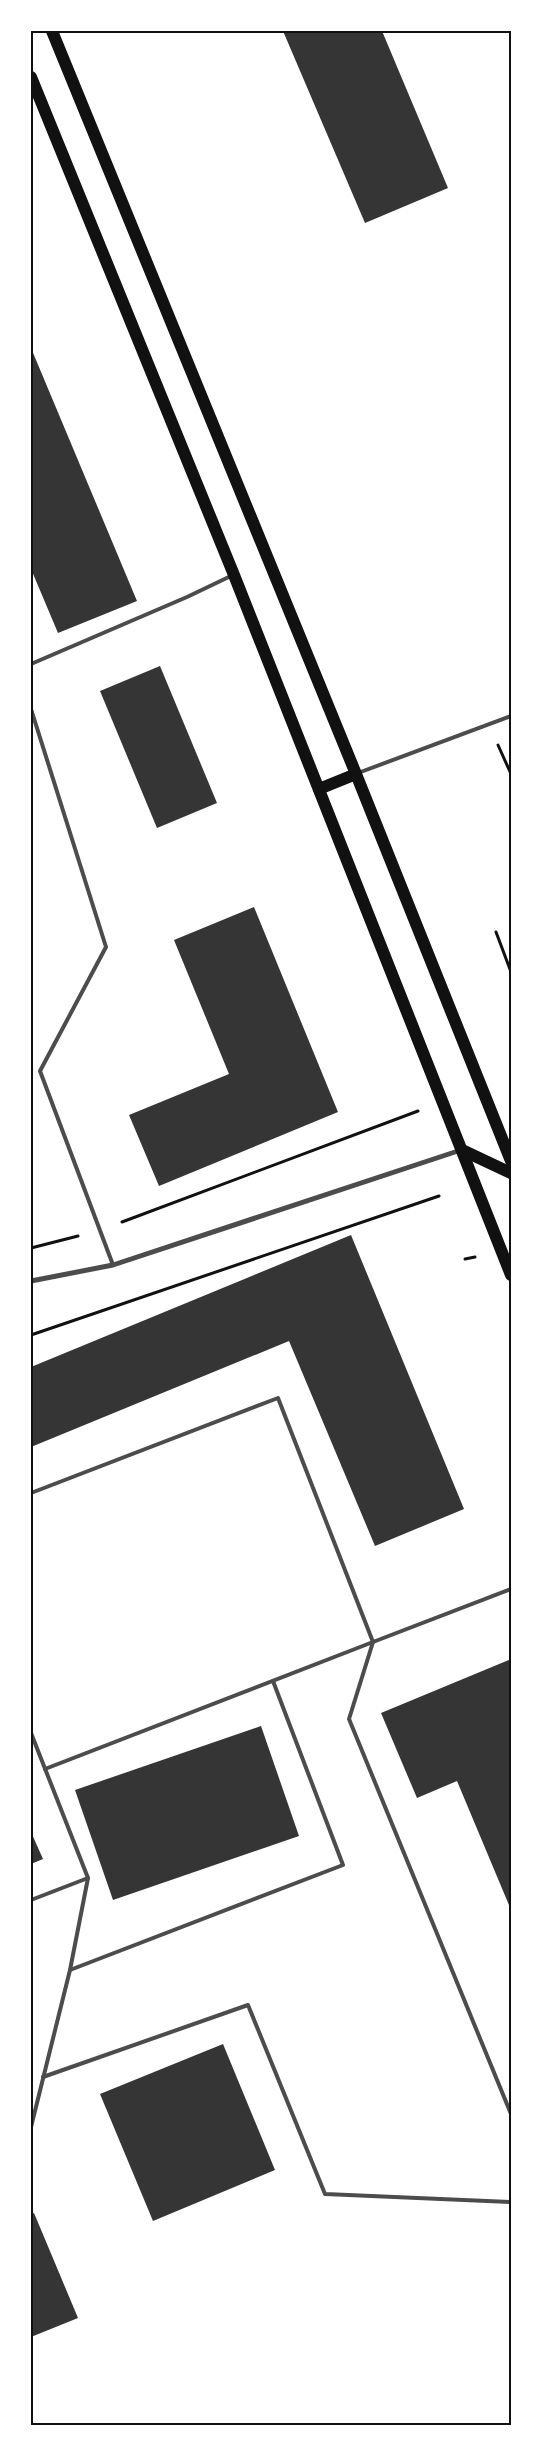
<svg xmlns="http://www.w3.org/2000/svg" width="542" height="2457" font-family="Roboto,sans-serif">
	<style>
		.building { fill: #353535 }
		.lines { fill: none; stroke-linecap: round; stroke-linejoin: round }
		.path { stroke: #111; stroke-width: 3 }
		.service { stroke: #4c4c4c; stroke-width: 4 }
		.minor { stroke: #4c4c4c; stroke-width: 5 }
		.primary { stroke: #111; stroke-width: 12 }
		.neatline { fill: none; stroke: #111; stroke-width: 2 }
	</style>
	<rect width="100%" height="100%" fill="#fff"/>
	<g class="building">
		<polygon points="283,31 382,31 448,188 365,223"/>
		<polygon points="31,348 137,601 58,633 31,569"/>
		<polygon points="160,666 217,803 157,828 100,691"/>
		<polygon points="254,907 338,1112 159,1186 129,1115 229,1074 174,940"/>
		<polygon points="351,1235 464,1509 375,1546 289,1341 31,1447 31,1367"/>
		<polygon points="511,1659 511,1910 457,1781 417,1798 381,1713"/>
		<polygon points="261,1726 299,1836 113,1900 75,1790"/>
		<polygon points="31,1832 43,1859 31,1864"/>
		<polygon points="223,2044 275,2170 153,2221 100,2094"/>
		<polygon points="34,2213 78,2318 31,2337 31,2214"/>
	</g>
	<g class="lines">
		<g class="path">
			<polyline points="498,745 511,774"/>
			<polyline points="496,932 511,972"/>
			<polyline points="122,1222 418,1111"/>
			<polyline points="31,1248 78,1236"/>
			<polyline points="465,1259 475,1257"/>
			<polyline points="31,1335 439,1196"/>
		</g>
		<g class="service">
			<polyline points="31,664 187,597 233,575"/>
			<polyline points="31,709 106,947 40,1071 113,1265"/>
			<polyline points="358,773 511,716"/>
			<polyline points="31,1493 278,1398 373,1642 511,1589"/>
			<polyline points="373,1642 349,1719 511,2114"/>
			<polyline points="31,1733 88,1878 31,1900"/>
			<polyline points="45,1769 373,1642"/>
			<polyline points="70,1970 343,1865 273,1681"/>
			<polyline points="43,2077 248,2005 325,2194 511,2202"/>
			<polyline points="31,2127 70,1970 88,1878"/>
		</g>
		<polyline class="minor" points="31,1281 113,1265 461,1150"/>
		<g class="primary">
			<polyline points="52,31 356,774 511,1161"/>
			<polyline points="31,77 234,575 511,1275"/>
			<polyline points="319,789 356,774"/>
			<polyline points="462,1150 511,1173"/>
		</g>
	</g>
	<rect width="542" height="2457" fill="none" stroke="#ffffff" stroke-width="65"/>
	<rect x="32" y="32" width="478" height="2392" class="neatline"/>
</svg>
